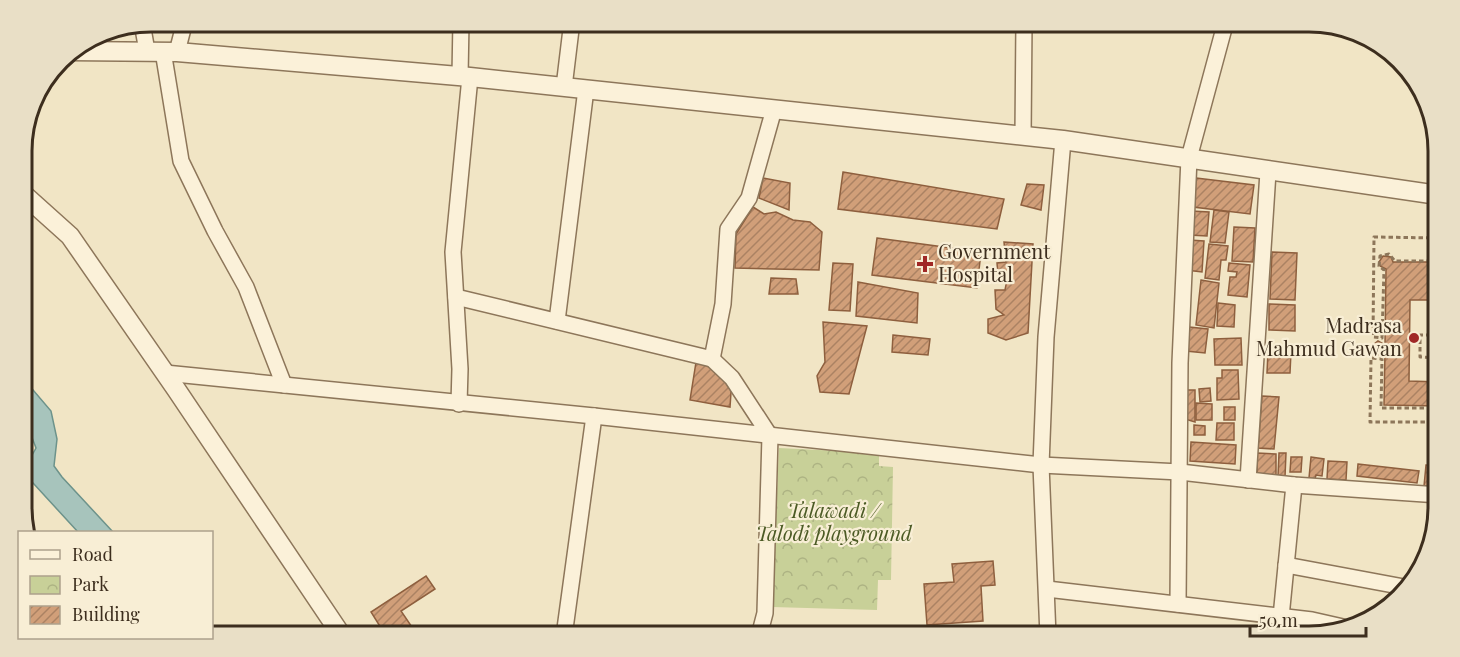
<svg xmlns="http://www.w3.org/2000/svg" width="1460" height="657" font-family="'Playfair Display',serif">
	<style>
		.park { fill: url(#park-crowns) }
		.water { fill: #a7c4bc; stroke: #6d938b; stroke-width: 1.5 }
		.building { fill: url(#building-hatch); stroke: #8e5f3e; stroke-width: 1.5 }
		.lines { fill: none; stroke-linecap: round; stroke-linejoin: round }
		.minor-casing { stroke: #8d765a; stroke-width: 18 }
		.tertiary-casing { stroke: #8d765a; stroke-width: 21 }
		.path { stroke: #8d765a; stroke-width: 3; stroke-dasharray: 4.5 3; stroke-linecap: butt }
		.minor { stroke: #fbf1d9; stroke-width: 15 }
		.tertiary { stroke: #fbf1d9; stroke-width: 18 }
		.poi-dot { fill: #a02826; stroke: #f8eed5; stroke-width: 2 }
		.labels { text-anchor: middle; stroke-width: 4.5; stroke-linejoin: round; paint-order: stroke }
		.poi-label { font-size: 20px; fill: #3d2e1e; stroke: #f8eed5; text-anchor: start }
		.park-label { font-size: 20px; font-style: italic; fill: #4b5a24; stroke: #f8eed5 }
		.rim { fill: none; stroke: #3d2e1e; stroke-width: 3 }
	</style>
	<defs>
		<pattern id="park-crowns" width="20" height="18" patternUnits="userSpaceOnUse" patternTransform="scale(1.5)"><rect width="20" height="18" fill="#c8d098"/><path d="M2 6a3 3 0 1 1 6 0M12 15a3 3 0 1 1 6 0" fill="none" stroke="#adb383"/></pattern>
		<pattern id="building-hatch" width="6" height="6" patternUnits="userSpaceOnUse" patternTransform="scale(1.5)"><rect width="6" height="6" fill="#d19f79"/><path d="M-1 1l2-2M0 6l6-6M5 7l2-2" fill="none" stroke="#ab8263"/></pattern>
	</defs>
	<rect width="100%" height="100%" fill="#f1e5c5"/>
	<polygon class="park" points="779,448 879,453 879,466 893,467 891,580 878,580 877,610 772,607"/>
	<polygon class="water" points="22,377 51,411 57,439 54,466 62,477 113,532 78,532 22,471 22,463 31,457 36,448 31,435 22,428"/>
	<g class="building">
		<polygon points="843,172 1004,199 997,229 838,209"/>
		<polygon points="763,178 790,183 789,210 759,198"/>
		<polygon points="1196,178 1254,185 1250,214 1193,207"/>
		<polygon points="1027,184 1044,185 1041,210 1021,205"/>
		<polygon points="753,207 764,214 776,212 793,220 810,222 822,232 819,270 735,268 736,234"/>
		<polygon points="1214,210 1229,212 1225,243 1210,242"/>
		<polygon points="1191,211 1209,212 1207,236 1189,235"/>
		<polygon points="1234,227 1255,228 1253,262 1232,261"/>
		<polygon points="877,238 981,252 977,288 872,275"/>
		<polygon points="1189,240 1204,241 1202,272 1186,270"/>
		<polygon points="1004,242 1033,244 1028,333 1006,340 988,333 988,319 1004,315 996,309 995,290 1005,290 1007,280 998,275 997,263 1006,262"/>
		<polygon points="1209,244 1228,246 1226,260 1221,260 1219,280 1205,278"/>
		<polygon points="1272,252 1297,253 1295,300 1270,299"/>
		<polygon points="1383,256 1391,257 1393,262 1435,262 1435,300 1410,300 1409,381 1439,382 1439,406 1384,405 1385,351 1380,355 1376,354 1372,348 1373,345 1378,341 1385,345 1386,269 1380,266 1379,262"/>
		<polygon points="833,263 853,264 850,311 829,310"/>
		<polygon points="1229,263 1250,265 1247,297 1228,295 1230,277 1236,277 1237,272 1228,271"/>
		<polygon points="771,278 796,279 798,294 769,294"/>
		<polygon points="1201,280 1219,283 1214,328 1196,325"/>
		<polygon points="858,282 918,293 917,323 856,316"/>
		<polygon points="1218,303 1235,305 1234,327 1217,326"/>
		<polygon points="1269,304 1295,305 1295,331 1269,330"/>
		<polygon points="823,322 867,326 849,394 820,392 817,376 825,362"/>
		<polygon points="1189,327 1208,329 1205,353 1186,351"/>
		<polygon points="893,335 930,339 928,355 892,352"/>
		<polygon points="1241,338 1242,365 1215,365 1214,339"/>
		<polygon points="1268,351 1291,352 1290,373 1267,373"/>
		<polygon points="697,356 732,378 730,407 690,400"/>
		<polygon points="1222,370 1238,370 1239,399 1217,400 1217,378 1222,378"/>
		<polygon points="1210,388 1211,401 1200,402 1199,389"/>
		<polygon points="1185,390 1195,390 1195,422 1185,419"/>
		<polygon points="1262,396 1279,397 1274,449 1258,448"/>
		<polygon points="1196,403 1212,404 1212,420 1196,420"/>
		<rect x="1224" y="407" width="11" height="13"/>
		<polygon points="1217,423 1234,423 1234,440 1216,440"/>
		<polygon points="1194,425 1205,426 1205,435 1194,435"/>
		<polygon points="1191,442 1236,445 1235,464 1190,461"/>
		<polygon points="1257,453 1276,454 1276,476 1257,475"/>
		<polygon points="1279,453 1286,453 1285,477 1278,476"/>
		<polygon points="1291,457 1302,457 1301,472 1290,472"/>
		<polygon points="1311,457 1324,459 1322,476 1316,475 1315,479 1309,478"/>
		<polygon points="1328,461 1347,462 1346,480 1327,479"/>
		<polygon points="1358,464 1419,471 1417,483 1357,476"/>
		<polygon points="1426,465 1439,466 1439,488 1424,486"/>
		<polygon points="993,561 995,585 981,586 983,621 927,625 924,584 954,582 952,564"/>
		<polygon points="426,576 435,589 401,611 418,636 386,636 371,612"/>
	</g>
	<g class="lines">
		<g class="minor-casing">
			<g id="minor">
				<polyline points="142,23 147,51"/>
				<polyline points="163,51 181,161 215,231 246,287 284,385"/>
				<polyline points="177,52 185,21"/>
				<polyline points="460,76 461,21"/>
				<polyline points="564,87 572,21"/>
				<polyline points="1023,136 1024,21"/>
				<polyline points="456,297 712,359 723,304 728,229 749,198 774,109"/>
				<polyline points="557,321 586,89"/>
				<polyline points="712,359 732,378 770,436 765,613 759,636"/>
				<polyline points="165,373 594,416 1041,465 1180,472 1294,485 1439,495"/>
				<polyline points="459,404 460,369 453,252 470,77"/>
				<polyline points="1248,480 1268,172"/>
				<polyline points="1286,565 1404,587"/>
				<polyline points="1047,589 1312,620 1343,627"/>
				<polyline points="1178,604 1180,363 1189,158 1226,21"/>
				<polyline points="1281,617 1294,485"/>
				<polyline points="564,636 594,416"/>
				<polyline points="1048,636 1041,465 1046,337 1063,140"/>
			</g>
		</g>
		<g class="tertiary-casing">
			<g id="tertiary">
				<polyline points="69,51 177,52 470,77 1063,140 1438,195"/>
				<polyline points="21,192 70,236 176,389 342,636"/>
			</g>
		</g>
		<g class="path">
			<polyline points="1438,238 1374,237 1373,337 1382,338 1384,270 1379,266 1380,256 1389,254 1395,261 1438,261"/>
			<polyline points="1438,335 1420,335 1420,357 1437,358 1436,382 1439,382"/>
			<polyline points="1439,408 1381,408 1382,359 1371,358 1370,422 1439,422"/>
		</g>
		<use href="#minor" class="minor"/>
		<use href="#tertiary" class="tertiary"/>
	</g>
	<g class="poi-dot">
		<path d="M922 255h6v6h6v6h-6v6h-6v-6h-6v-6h6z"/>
		<circle cx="1414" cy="338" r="6"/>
	</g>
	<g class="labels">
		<g class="poi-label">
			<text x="938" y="259">Government<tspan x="938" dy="23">Hospital</tspan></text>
			<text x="1402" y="333" text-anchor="end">Madrasa<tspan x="1402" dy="23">Mahmud Gawan</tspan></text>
		</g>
		<g class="park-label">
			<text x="834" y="518">Talawadi /<tspan x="834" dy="23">Talodi playground</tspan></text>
		</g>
	</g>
	<path d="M0 0H1460V657H0ZM151 32H1309A119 119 0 0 1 1428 151V507A119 119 0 0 1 1309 626H151A119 119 0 0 1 32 507V151A119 119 0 0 1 151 32Z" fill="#e9dfc6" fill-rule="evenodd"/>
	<path class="rim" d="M151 32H1309A119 119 0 0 1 1428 151V507A119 119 0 0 1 1309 626H151A119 119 0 0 1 32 507V151A119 119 0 0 1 151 32Z"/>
	<rect x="18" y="531" width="195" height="108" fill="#f8eed5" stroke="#ada18c" stroke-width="1.5"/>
	<rect x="30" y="550" width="30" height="9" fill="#fbf1d9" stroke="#ada18c" stroke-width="1.5"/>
	<text x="72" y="561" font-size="18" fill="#3d2e1e">Road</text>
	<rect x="30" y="576" width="30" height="18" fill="url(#park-crowns)" stroke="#ada18c" stroke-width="1.5"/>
	<text x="72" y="591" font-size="18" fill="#3d2e1e">Park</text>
	<rect x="30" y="606" width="30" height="18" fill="url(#building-hatch)" stroke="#ada18c" stroke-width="1.5"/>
	<text x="72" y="621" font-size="18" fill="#3d2e1e">Building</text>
	<path d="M1250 627v9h116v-9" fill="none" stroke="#3d2e1e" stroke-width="3"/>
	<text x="1259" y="627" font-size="18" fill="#3d2e1e" stroke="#f8eed5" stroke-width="4.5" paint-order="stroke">50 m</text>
</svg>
